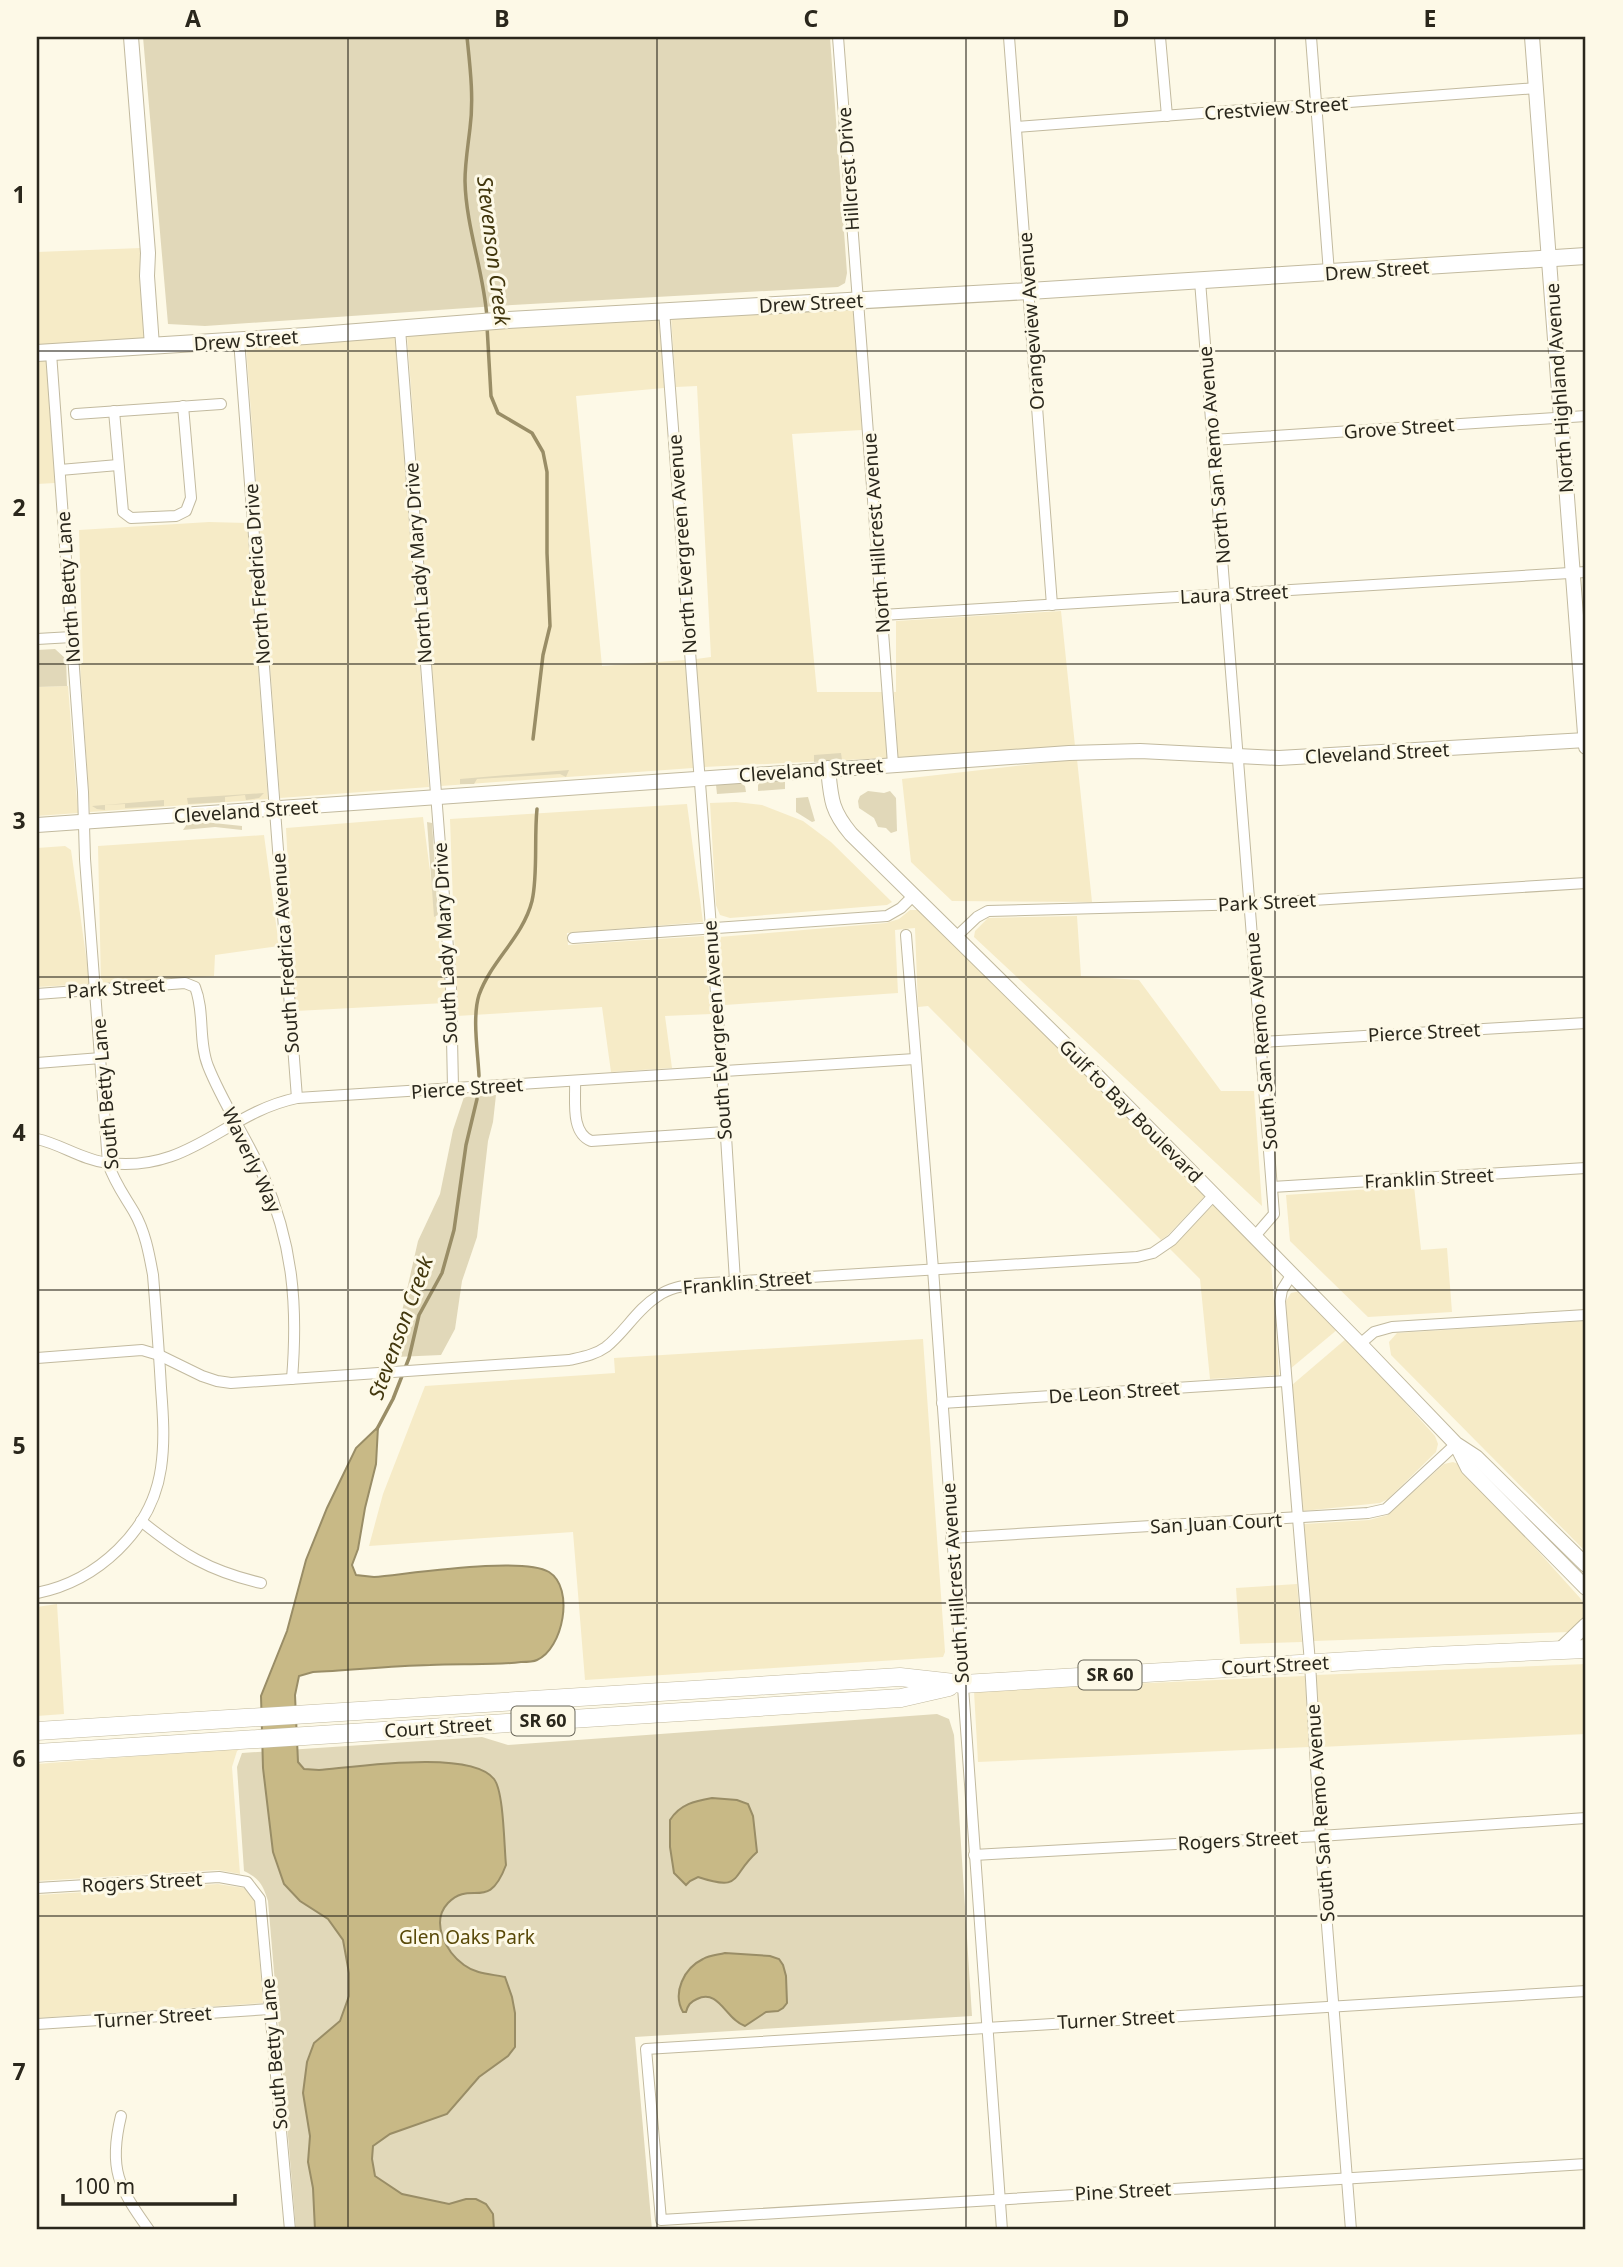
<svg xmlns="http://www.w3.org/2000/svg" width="1623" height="2267" font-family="'Noto Sans',sans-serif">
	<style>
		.built { fill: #f6ebc7 }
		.green { fill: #e1d8b9 }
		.water { fill: #c8b986; stroke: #998d66; stroke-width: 2 }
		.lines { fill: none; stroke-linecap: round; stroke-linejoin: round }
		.stream { stroke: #998d66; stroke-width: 3.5 }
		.minor-casing { stroke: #c2ba9f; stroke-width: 12 }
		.tertiary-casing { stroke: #c2ba9f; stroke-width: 16 }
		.secondary-casing { stroke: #c2ba9f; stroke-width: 18 }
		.primary-casing { stroke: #c2ba9f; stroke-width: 19 }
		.minor { stroke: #fff; stroke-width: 10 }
		.tertiary { stroke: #fff; stroke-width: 14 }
		.secondary { stroke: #fff; stroke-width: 16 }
		.primary { stroke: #fff; stroke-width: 18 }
		.grid { fill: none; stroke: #2a271c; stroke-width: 2; stroke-opacity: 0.55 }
		.labels { text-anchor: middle; stroke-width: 6; stroke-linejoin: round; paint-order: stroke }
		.shield { fill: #fdf9e7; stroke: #696659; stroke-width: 2 }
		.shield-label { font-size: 18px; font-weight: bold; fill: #2a271c }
		.street-label { font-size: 19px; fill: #2a271c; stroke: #fdf9e7 }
		.park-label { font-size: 19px; fill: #594908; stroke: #fdf9e7 }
		.water-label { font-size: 21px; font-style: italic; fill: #42370d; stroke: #fdf9e7 }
		.neatline { fill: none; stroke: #2a271c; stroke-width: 2.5 }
		.grid-label { font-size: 23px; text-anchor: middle; font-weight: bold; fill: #2a271c }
	</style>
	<rect width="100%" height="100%" fill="#fdf9e7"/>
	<g class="built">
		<polygon points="141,248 145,340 37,347 37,252"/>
		<polygon points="853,308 862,430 792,434 817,692 882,692 887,758 704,767 696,659 711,657 697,386 676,387 671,317"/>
		<polygon points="659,317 664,388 576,396 602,666 685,660 693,768 441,786 407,335"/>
		<polygon points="395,336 429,787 280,798 246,346"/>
		<polygon points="46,359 55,483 37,484 37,360"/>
		<polygon points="209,522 247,523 268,799 90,812 80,663 83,663 79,530"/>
		<polygon points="1061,611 1075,746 898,757 894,692 896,692 896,621"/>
		<polygon points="68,686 78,813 37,816 37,687"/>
		<polygon points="1077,759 1092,902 952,901 911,862 902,779"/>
		<polygon points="736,802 762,805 803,821 831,842 892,902 887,905 730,918 720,915 716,905 710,803"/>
		<polygon points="687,804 703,922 567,933 568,945 704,936 711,1014 665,1016 672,1068 611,1072 602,1007 457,1016 450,819"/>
		<polygon points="423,817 445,987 445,1003 296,1011 286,828"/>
		<polygon points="264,835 279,946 215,955 214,976 101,983 98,846"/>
		<polygon points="65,846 71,850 90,984 37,987 37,848"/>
		<polygon points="910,910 917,910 924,914 1206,1195 1168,1235 1161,1240 928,1006 918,1007 915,928 895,930 898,993 725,1005 719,937 886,923 899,919"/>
		<polygon points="1077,916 1081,976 1139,980 1221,1091 1254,1091 1262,1206 974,937 975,931 988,918"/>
		<polygon points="1414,1186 1421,1250 1447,1248 1452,1312 1368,1317 1290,1241 1286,1195"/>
		<polygon points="1214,1204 1271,1262 1279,1375 1210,1379 1200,1279 1170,1249"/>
		<polygon points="1300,1291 1338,1329 1290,1369 1286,1301 1291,1293"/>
		<polygon points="1586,1321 1586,1552 1391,1355 1389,1342 1397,1333"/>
		<polygon points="1347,1338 1435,1436 1438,1444 1436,1452 1388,1499 1380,1503 1303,1511 1292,1385"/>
		<polygon points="923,1339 945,1652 943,1657 585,1680 573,1532 369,1546 383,1494 425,1386 615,1373 614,1358"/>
		<polygon points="1453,1462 1461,1465 1580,1598 1585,1605 1585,1617 1570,1632 1314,1641 1304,1524 1369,1520 1388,1515 1444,1464"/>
		<polygon points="1297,1584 1302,1642 1240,1644 1236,1588"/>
		<polygon points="57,1604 64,1714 37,1716 37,1607"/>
		<polygon points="1586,1664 1586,1734 1321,1747 1316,1675"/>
		<polygon points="1305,1676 1309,1747 978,1762 974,1691"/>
		<polygon points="241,1748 237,1751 232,1767 240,1874 218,1870 37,1881 37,1764"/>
		<polygon points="218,1884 244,1888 255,1902 263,2003 37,2018 37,1895"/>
	</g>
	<g class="green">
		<polygon points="143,37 830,37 847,273 845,283 838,287 496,306 205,326 168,324"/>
		<polygon points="55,649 66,659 67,686 37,687 37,650"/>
		<polygon points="841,753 842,760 814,762 814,755"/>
		<polygon points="569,770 566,777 560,774 477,779 474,784 460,784 460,779"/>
		<polygon points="780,779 785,782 785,789 758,791 758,785 761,781"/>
		<polygon points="740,783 745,786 746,792 717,794 716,785"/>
		<polygon points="868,791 884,793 890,791 896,798 897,831 891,833 886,828 878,827 874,818 859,808 858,801 860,796"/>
		<polygon points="264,793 259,798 246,800 245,795 225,797 225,802 188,804 187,798"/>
		<polygon points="808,797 815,821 812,822 796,812 796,798"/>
		<polygon points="164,800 164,806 125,808 125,804 105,805 105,810 97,809 92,806"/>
		<polygon points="204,822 242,826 242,830 215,827 183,830 187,824"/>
		<polygon points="427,822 432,823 438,915 434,917"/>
		<polygon points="496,1095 493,1122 488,1141 477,1237 462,1281 455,1329 441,1355 396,1357 398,1329 418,1241 440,1194 453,1130 464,1097"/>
		<path d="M 937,1714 L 949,1719 L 954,1735 L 972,2016 L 635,2037 L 652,2230 L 296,2230 L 268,1901 C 263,1885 259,1878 244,1871 L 237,1767 L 242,1753 L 482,1737 L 508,1745 Z"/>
	</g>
	<g class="water">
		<path d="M 378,1427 L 376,1464 L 365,1508 L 358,1549 L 352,1565 L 356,1575 L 374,1577 C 409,1574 522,1556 549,1572 C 575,1588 563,1649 537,1660 C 533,1662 526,1662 521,1662 C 491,1666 461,1663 430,1665 C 391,1666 352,1670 313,1672 L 299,1676 L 295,1695 L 298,1762 L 304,1769 L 319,1770 C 355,1767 471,1749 494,1779 C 504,1792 504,1846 506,1865 C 488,1913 472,1879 448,1903 C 430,1922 446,1952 464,1965 C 476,1974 491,1974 505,1977 L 512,1997 L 515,2013 L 515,2047 L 508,2056 L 479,2077 L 447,2114 L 390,2134 L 373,2146 L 372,2159 L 375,2176 L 402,2194 L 449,2204 L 466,2199 L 476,2199 L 486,2204 L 493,2214 L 494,2230 L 315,2230 L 313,2188 L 308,2162 L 310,2136 L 303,2093 L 307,2062 L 314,2043 L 340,2021 L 349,1996 L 349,1973 L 343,1940 L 328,1919 L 300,1901 L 284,1884 L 273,1852 L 263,1768 L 261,1696 L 287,1631 L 306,1560 L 327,1508 L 356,1448 Z"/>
		<path d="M 712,1798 L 737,1800 L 748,1804 L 753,1816 L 757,1852 C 730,1876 743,1892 698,1877 L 690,1881 L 686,1885 L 674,1873 L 670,1847 L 670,1820 C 680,1804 695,1801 712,1798 Z"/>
		<path d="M 725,1953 L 770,1956 L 779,1959 L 783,1965 L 786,1976 L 787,2003 L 783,2008 L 778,2011 L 766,2012 L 745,2026 C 726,2020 719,1988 697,1999 C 690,2002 688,2005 686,2012 L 683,2012 C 672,1993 684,1968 703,1959 C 710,1955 718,1955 725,1953 Z"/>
	</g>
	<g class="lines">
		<g class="stream">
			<path d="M 467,37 C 470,66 474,98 470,128 C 468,146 465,163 465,181 C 466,228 484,272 487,318"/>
			<polyline points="487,326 491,396 498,413 532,433 543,452 547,472 547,553 550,626 543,655 533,739"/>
			<path d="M 479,1076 C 478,1053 472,1017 479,995 C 491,961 523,937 532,901 C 538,876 534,838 537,809"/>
			<polyline points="377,1429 393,1399 409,1358 419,1315 442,1273 454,1230 466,1145 477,1099"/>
		</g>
		<g class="minor-casing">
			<g id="minor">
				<polyline points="838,37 893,764"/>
				<polyline points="1009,37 1052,605"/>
				<polyline points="1160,37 1167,116"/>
				<polyline points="1311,37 1329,273"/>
				<polyline points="1016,127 1536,88"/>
				<polyline points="1200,281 1274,1214 1255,1236"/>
				<polyline points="664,310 722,1072 735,1281"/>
				<polyline points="400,329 451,987 453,1088"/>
				<polyline points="239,340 297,1098"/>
				<polyline points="114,411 123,512 131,518 176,516 186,511 191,498 183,406"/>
				<polyline points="76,414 221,404"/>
				<polyline points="1212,440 1586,416"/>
				<polyline points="60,470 118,465"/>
				<polyline points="882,615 1586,572"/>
				<polyline points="37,639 72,637"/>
				<polyline points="906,935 933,1269 1002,2230"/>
				<polyline points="956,937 977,917 988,911 1249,904 1586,883"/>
				<polyline points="573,938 887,916 901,908 913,896"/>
				<path d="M 37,994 L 185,983 L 195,987 C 205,1012 198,1041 208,1066 C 223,1104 247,1138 263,1175 C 293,1244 298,1305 292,1379"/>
				<polyline points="1261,1042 1586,1023"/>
				<polyline points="37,1063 101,1058"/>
				<path d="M 575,1081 C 576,1100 570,1132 591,1141 L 725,1132"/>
				<path d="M 37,1139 C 61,1144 82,1160 108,1163 C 190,1173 225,1113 297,1098 L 915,1059"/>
				<polyline points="1272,1187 1586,1168"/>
				<polyline points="1292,1274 1282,1290 1280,1301 1310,1663 1320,1836 1351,2230"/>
				<polyline points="1360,1344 1374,1332 1392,1327 1586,1315"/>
				<path d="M 37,1358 L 142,1350 L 159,1355 L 202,1376 L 217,1381 L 231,1383 L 569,1360 C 582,1357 595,1355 606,1347 C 625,1332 637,1309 658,1296 C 669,1288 682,1286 695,1284 L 1137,1257 L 1153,1253 L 1172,1240 L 1214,1195"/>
				<polyline points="942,1403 1285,1381"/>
				<path d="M 141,1521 C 182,1554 209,1571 261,1583"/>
				<polyline points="951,1538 1368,1513 1386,1509 1456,1444"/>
				<path d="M 37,1593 C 97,1581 152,1531 161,1468 C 165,1441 163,1414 161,1388 C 159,1350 156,1313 153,1275 C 149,1253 145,1231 134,1212 C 124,1195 114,1182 108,1163 L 85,859 L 83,792 L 51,353"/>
				<polyline points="974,1855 1320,1836 1586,1818"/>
				<polyline points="37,1888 219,1877 247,1882 260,1899 290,2230"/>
				<polyline points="1586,1991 646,2049 661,2220 1586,2164"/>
				<polyline points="37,2024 270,2009"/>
				<path d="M 121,2116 C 108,2169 119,2188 149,2230"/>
			</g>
		</g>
		<g class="tertiary-casing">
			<g id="tertiary">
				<polyline points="131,37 148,253 147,276 152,346"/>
				<polyline points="1532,37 1586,747"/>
				<path d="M 828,768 C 831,799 831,810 851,834 L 1100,1079 L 1360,1344 L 1456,1444 L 1476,1457 L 1586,1565"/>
				<polyline points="37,825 1069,753 1140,751 1279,758 1586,740"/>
				<polyline points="1457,1446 1468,1468 1586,1588"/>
				<polyline points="1560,1650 1586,1625"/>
			</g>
		</g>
		<g class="secondary-casing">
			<polyline id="secondary" points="37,353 306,336 508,320 1029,291 1586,256"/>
		</g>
		<g class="primary-casing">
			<g id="primary">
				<polyline points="37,1731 900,1677 963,1684 1433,1656 1586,1649"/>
				<polyline points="37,1753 901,1698 949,1687"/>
			</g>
		</g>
		<use href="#minor" class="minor"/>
		<use href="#tertiary" class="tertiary"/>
		<use href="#secondary" class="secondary"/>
		<use href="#primary" class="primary"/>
	</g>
	<path class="grid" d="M 348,37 L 348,2230M 657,37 L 657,2230M 966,37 L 966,2230M 1275,37 L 1275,2230M 37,351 L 1586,351M 37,664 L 1586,664M 37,977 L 1586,977M 37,1290 L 1586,1290M 37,1603 L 1586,1603M 37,1916 L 1586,1916"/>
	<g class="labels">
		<g class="shield">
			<rect x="1078.5" y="1660.5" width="63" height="29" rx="5"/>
			<rect x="511.5" y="1706.5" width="63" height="29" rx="5"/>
		</g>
		<g class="shield-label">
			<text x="1110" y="1681">SR 60</text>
			<text x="543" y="1727">SR 60</text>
		</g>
		<g class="street-label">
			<text transform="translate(1276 108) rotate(-4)" y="7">Crestview Street</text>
			<text transform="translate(848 169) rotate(-94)" y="7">Hillcrest Drive</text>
			<text transform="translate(1377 270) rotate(-4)" y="7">Drew Street</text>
			<text transform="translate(811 303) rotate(-3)" y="7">Drew Street</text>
			<text transform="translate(1031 321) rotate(-94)" y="7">Orangeview Avenue</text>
			<text transform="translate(246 340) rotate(-4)" y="7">Drew Street</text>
			<text transform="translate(1559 388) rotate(-94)" y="7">North Highland Avenue</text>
			<text transform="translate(1399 428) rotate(-4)" y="7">Grove Street</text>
			<text transform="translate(1214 455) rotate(-95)" y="7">North San Remo Avenue</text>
			<text transform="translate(876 533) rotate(-94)" y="7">North Hillcrest Avenue</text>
			<text transform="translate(682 544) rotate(-94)" y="7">North Evergreen Avenue</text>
			<text transform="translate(418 563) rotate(-94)" y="7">North Lady Mary Drive</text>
			<text transform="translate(257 574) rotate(-94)" y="7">North Fredrica Drive</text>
			<text transform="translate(68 587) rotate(-94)" y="7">North Betty Lane</text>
			<text transform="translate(1234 594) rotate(-3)" y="7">Laura Street</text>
			<text transform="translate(1377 753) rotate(-3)" y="7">Cleveland Street</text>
			<text transform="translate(811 770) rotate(-4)" y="7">Cleveland Street</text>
			<text transform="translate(246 811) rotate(-4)" y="7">Cleveland Street</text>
			<text transform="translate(1267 902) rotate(-3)" y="7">Park Street</text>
			<text transform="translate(445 943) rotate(-93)" y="7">South Lady Mary Drive</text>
			<text transform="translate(285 953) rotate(-94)" y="7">South Fredrica Avenue</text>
			<text transform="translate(116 988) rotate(-4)" y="7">Park Street</text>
			<text transform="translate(717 1030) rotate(-94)" y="7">South Evergreen Avenue</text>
			<text transform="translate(1424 1032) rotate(-3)" y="7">Pierce Street</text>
			<text transform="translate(1261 1041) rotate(-95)" y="7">South San Remo Avenue</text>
			<text transform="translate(467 1088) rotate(-4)" y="7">Pierce Street</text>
			<text transform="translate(105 1094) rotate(-95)" y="7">South Betty Lane</text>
			<text transform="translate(1131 1111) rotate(45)" y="7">Gulf to Bay Boulevard</text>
			<text transform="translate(252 1160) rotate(65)" y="7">Waverly Way</text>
			<text transform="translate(1429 1178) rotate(-3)" y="7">Franklin Street</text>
			<text transform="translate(747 1282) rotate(-5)" y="7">Franklin Street</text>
			<text transform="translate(1114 1392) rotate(-4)" y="7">De Leon Street</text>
			<text transform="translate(1216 1523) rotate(-3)" y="7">San Juan Court</text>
			<text transform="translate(955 1583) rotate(-94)" y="7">South Hillcrest Avenue</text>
			<text transform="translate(1275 1665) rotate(-3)" y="7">Court Street</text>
			<text transform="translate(438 1727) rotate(-4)" y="7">Court Street</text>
			<text transform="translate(1320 1813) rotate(-94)" y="7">South San Remo Avenue</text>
			<text transform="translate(1238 1840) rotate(-3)" y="7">Rogers Street</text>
			<text transform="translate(142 1882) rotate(-3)" y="7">Rogers Street</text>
			<text transform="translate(153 2017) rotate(-4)" y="7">Turner Street</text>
			<text transform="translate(1116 2019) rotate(-3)" y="7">Turner Street</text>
			<text transform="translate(274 2054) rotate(-95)" y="7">South Betty Lane</text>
			<text transform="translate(1123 2191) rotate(-3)" y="7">Pine Street</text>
		</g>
		<g class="park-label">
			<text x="467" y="1944">Glen Oaks Park</text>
		</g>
		<g class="water-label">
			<text transform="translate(493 251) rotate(83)" y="7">Stevenson Creek</text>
			<text transform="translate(401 1328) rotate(-70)" y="7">Stevenson Creek</text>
		</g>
	</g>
	<rect width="1623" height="2267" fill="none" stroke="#fdf9e7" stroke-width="77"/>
	<path d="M63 2194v10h172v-10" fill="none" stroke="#2a271c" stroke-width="3.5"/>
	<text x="74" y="2194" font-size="21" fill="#2a271c" stroke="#fdf9e7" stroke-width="5" paint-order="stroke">100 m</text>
	<rect x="38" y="38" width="1546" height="2190" class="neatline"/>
	<g class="grid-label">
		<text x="193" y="27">A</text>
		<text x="502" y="27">B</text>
		<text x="811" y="27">C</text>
		<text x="1121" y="27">D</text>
		<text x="1430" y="27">E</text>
		<text x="19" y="203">1</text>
		<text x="19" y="516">2</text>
		<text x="19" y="829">3</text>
		<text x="19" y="1141">4</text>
		<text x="19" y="1454">5</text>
		<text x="19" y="1767">6</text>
		<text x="19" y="2080">7</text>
	</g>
</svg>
